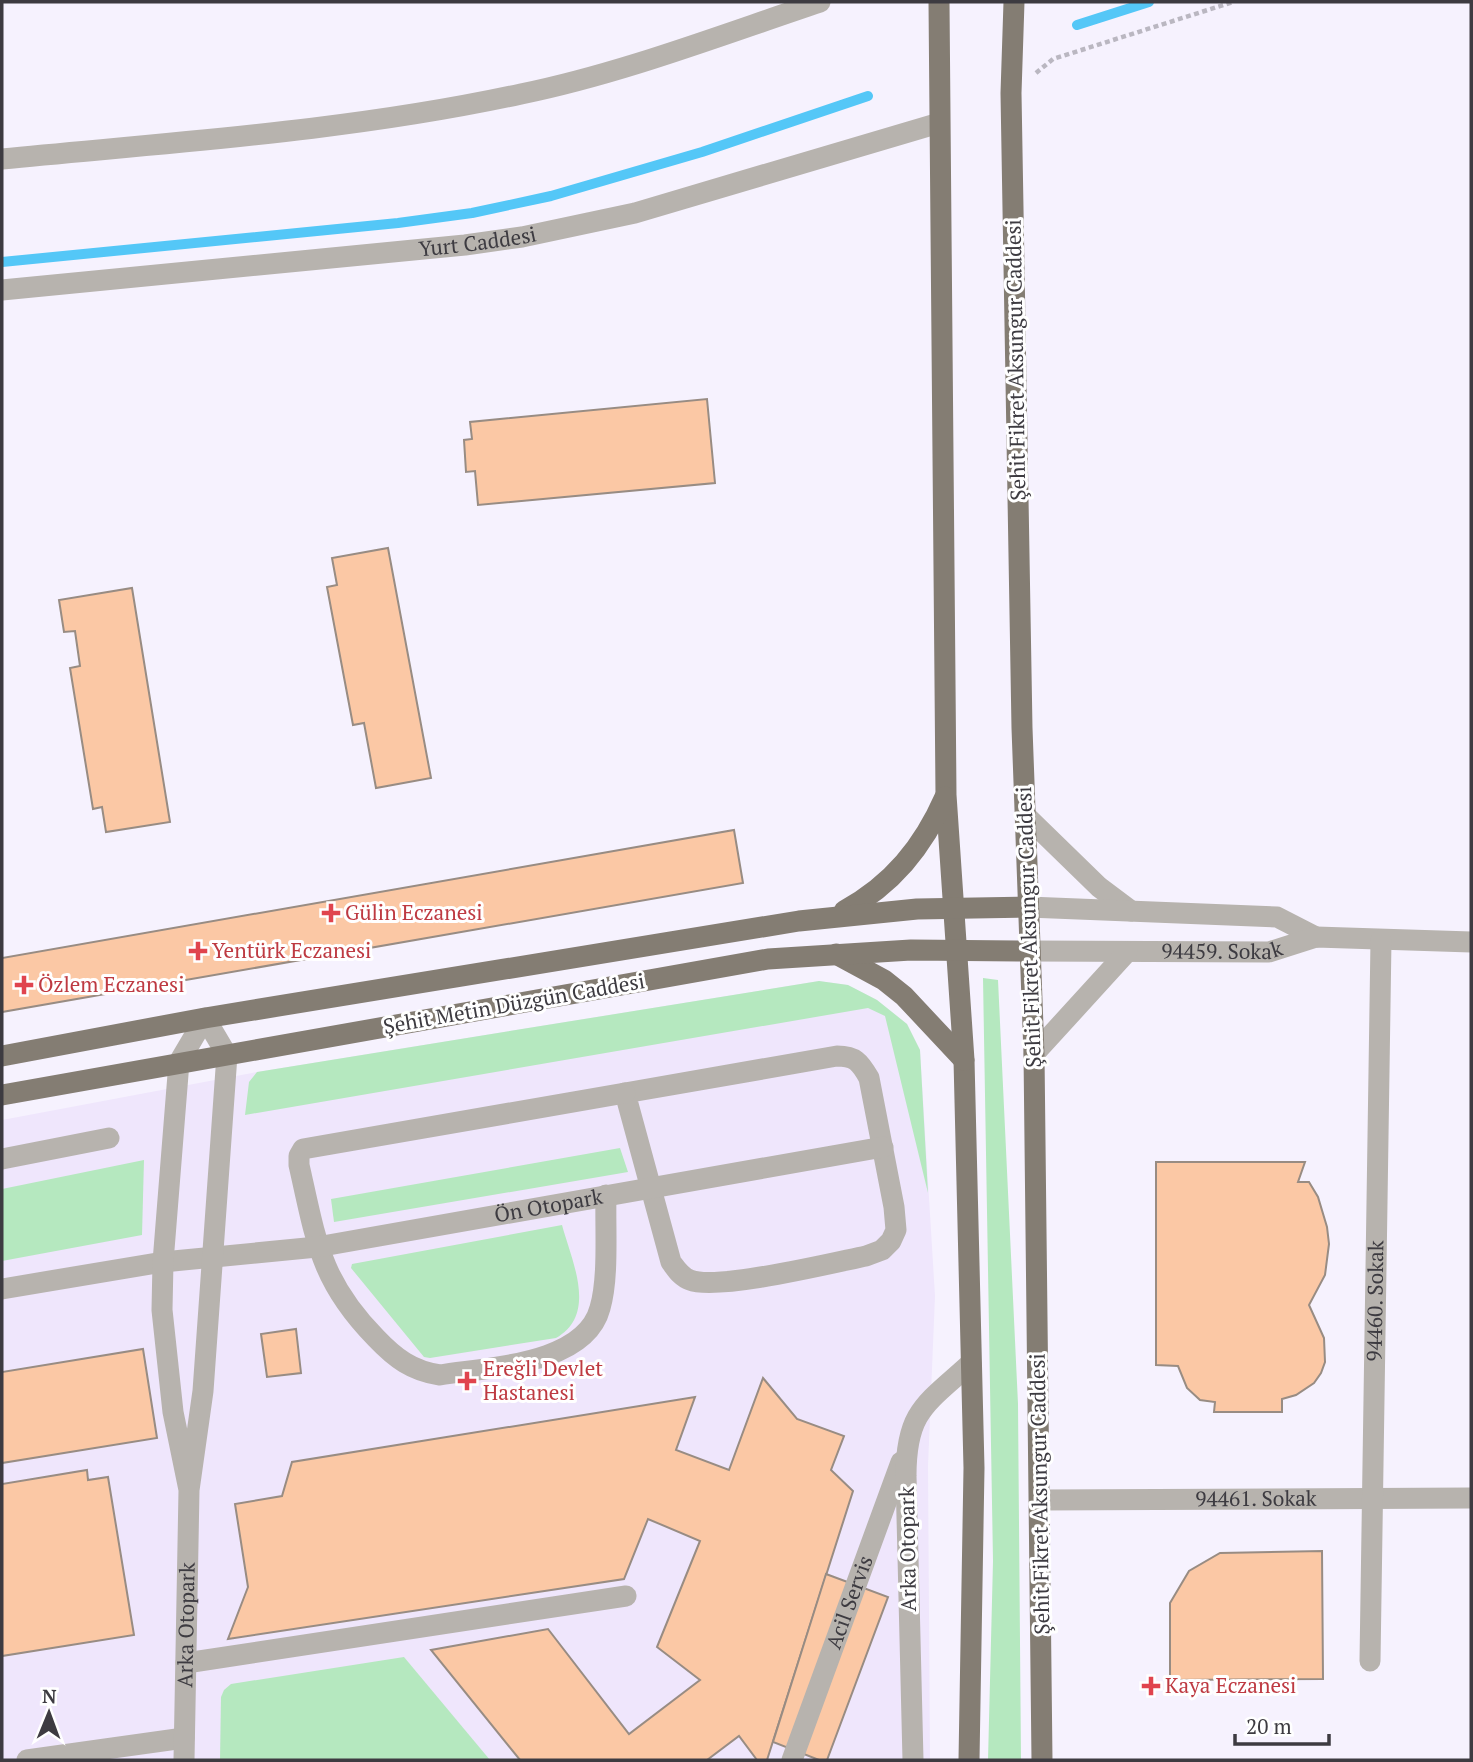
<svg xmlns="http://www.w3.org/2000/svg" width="1473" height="1762" font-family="'PT Serif',serif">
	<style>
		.built { fill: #efe6fc }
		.green { fill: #b5e8bf }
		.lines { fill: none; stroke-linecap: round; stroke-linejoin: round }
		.stream { stroke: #54c7f7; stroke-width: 10 }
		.building { fill: #fbc8a5; stroke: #988c83; stroke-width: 2 }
		.path { stroke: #bab7c1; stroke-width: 4.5; stroke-dasharray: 5 3.5; stroke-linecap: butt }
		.minor { stroke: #b7b3ae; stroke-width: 21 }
		.major { stroke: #847d73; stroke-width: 21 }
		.health-dot { fill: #e0444e; stroke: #fff; stroke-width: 2.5 }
		.labels { text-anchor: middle; stroke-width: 6; stroke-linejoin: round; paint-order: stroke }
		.street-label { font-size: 21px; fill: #3d3b41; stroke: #fff }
		.health-label { font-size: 21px; fill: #be3a42; stroke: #fff; text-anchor: start }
	</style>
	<rect width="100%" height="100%" fill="#f6f2fe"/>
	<polygon class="built" points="819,981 848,985 877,1000 907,1024 920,1050 935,1296 928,1466 930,1760 2,1760 2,1120 257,1072"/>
	<g class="green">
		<polygon points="983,978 998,980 1018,1404 1021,1760 988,1760 993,1561"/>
		<polygon points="819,981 848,985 877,1000 907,1024 920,1050 928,1193 885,1016 868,1008 245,1115 249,1082 257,1072"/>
		<polygon points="620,1148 628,1172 334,1222 331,1199"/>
		<polygon points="144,1160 142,1235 2,1261 2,1189"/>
		<path d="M 562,1225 C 572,1262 598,1314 556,1338 L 430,1358 L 424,1357 L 351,1268 L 352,1264 Z"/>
		<polygon points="404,1657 490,1760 220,1760 221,1697 224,1690 231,1684"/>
	</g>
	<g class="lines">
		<g class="stream">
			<polyline points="1077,25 1149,2"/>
			<polyline points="2,262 398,223 472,213 551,196 702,152 868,96"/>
		</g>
	</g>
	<g class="building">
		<polygon points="707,399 715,483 478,505 475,471 466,472 464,440 472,439 470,422"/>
		<polygon points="388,548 431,778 376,788 364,723 353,725 327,587 337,585 332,558"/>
		<polygon points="132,588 170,822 106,832 102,807 93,809 70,668 80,666 75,631 64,632 59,600"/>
		<polygon points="734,830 743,883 2,1012 2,958"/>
		<polygon points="1156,1162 1305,1162 1298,1182 1309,1182 1318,1197 1327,1227 1329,1244 1325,1275 1309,1305 1324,1338 1325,1362 1321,1373 1314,1383 1296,1395 1282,1399 1282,1412 1214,1412 1215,1402 1200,1400 1187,1388 1178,1366 1156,1365"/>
		<polygon points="296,1329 301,1373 267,1377 261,1334"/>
		<polygon points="143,1349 157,1438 2,1463 2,1372"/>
		<polygon points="763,1378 797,1419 844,1436 831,1470 853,1491 767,1760 757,1760 739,1736 707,1760 520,1760 431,1650 548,1629 629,1734 700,1680 657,1647 700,1541 648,1519 624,1579 228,1639 248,1587 235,1504 282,1496 292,1462 695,1397 676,1450 729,1470"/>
		<polygon points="87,1470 88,1480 108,1477 134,1635 2,1656 2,1484"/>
		<polygon points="1322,1551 1323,1679 1170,1680 1170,1603 1189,1571 1220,1553"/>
		<polygon points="826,1574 888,1597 827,1760 819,1760 773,1742"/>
	</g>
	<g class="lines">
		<polyline class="path" points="1036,73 1053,59 1233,2"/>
		<g class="minor">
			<path d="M 2,159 C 175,142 351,131 521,94 C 623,73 721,35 820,2"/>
			<path id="s1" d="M 2,290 L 465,245 L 522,237 L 635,213 L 939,123"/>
			<polyline points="1025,815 1099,887 1131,911"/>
			<polyline points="1028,907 1277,917 1316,937"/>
			<path id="s2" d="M 1030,951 L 1269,952 L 1316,937 L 1471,942"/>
			<polyline points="1034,1054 1127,952"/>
			<path d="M 837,1056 C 855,1056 860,1062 869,1078 L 894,1207 L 896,1230 L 891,1241 L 882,1250 L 866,1256 C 832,1263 717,1291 690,1280 C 681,1277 677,1270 671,1262 L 625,1093 Z"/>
			<polyline points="2,1159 109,1138"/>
			<path d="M 606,1195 C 605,1229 609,1277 600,1308 C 585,1365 488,1367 440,1375 C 412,1371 395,1358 376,1338 C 320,1281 316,1240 299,1165 L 299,1156 L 303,1149 L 625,1093"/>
			<path id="s3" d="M 2,1289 L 163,1262 L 317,1247 L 883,1147"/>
			<path id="s4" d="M 1041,1500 L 1471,1498"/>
			<path id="s5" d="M 1370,1661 L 1381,940"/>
			<polyline points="186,1663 626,1596"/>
			<polyline points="27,1760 184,1738"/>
			<path id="s6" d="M 184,1760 L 189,1490 L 203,1391 L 227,1055 L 205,1018 L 179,1062 L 163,1262 L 162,1310 L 173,1412 L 189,1490"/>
			<path id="s7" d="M 792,1760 L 901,1462"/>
			<path d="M 913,1760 L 906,1476 C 906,1411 926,1404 971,1363"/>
		</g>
		<g class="major">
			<polyline points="939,2 946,795 964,1060 974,1468 969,1760"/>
			<polyline points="1014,2 1011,93 1022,728 1034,1054 1042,1760"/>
			<path d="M 844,911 C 892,885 923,847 945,797"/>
			<polyline points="836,954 884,980 904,996 964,1060"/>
			<polyline points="2,1056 205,1018 799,921 917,909 1028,907"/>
			<polyline points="2,1095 768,959 911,950 1030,951"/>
		</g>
	</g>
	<g class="health-dot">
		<path d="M327.5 902.5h7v7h7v7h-7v7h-7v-7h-7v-7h7z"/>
		<path d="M194.5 940.5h7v7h7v7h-7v7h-7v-7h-7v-7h7z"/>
		<path d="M20.5 974.5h7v7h7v7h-7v7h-7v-7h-7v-7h7z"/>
		<path d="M463.5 1370.5h7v7h7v7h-7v7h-7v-7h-7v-7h7z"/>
		<path d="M1147.5 1675.5h7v7h7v7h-7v7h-7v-7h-7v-7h7z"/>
	</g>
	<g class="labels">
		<g class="street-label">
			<text dy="7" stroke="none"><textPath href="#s1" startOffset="478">Yurt Caddesi</textPath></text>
			<text transform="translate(1016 360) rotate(-91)" y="7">Şehit Fikret Aksungur Caddesi</text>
			<text transform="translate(1029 927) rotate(-92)" y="7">Şehit Fikret Aksungur Caddesi</text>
			<text dy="7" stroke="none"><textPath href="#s2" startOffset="192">94459. Sokak</textPath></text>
			<text transform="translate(514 1004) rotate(-10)" y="7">Şehit Metin Düzgün Caddesi</text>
			<text dy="7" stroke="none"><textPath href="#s3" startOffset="553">Ön Otopark</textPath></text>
			<text dy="7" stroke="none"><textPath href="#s5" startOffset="360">94460. Sokak</textPath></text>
			<text transform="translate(1040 1494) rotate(-91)" y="7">Şehit Fikret Aksungur Caddesi</text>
			<text dy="7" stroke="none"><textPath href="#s4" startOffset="215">94461. Sokak</textPath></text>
			<text transform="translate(908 1549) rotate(-91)" y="7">Arka Otopark</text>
			<text dy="7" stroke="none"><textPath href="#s7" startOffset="168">Acil Servis</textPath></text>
			<text dy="7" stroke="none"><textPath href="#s6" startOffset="135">Arka Otopark</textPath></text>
		</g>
		<g class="health-label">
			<text x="345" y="920">Gülin Eczanesi</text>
			<text x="212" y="958">Yentürk Eczanesi</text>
			<text x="38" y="992">Özlem Eczanesi</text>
			<text x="483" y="1376">Ereğli Devlet<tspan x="483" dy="24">Hastanesi</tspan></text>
			<text x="1165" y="1693">Kaya Eczanesi</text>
		</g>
	</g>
	<rect width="1473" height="1762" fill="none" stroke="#3d3b41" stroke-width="7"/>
	<g transform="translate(49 1713) rotate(1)" stroke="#ffffff" stroke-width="5" paint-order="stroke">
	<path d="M0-5L12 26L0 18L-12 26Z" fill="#3d3b41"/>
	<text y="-10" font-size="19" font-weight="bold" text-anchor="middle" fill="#3d3b41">N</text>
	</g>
	<path d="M1235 1734v10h94v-10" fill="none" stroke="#3d3b41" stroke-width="3.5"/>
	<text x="1246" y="1734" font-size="21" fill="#3d3b41" stroke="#ffffff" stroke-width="5" paint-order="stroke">20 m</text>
</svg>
